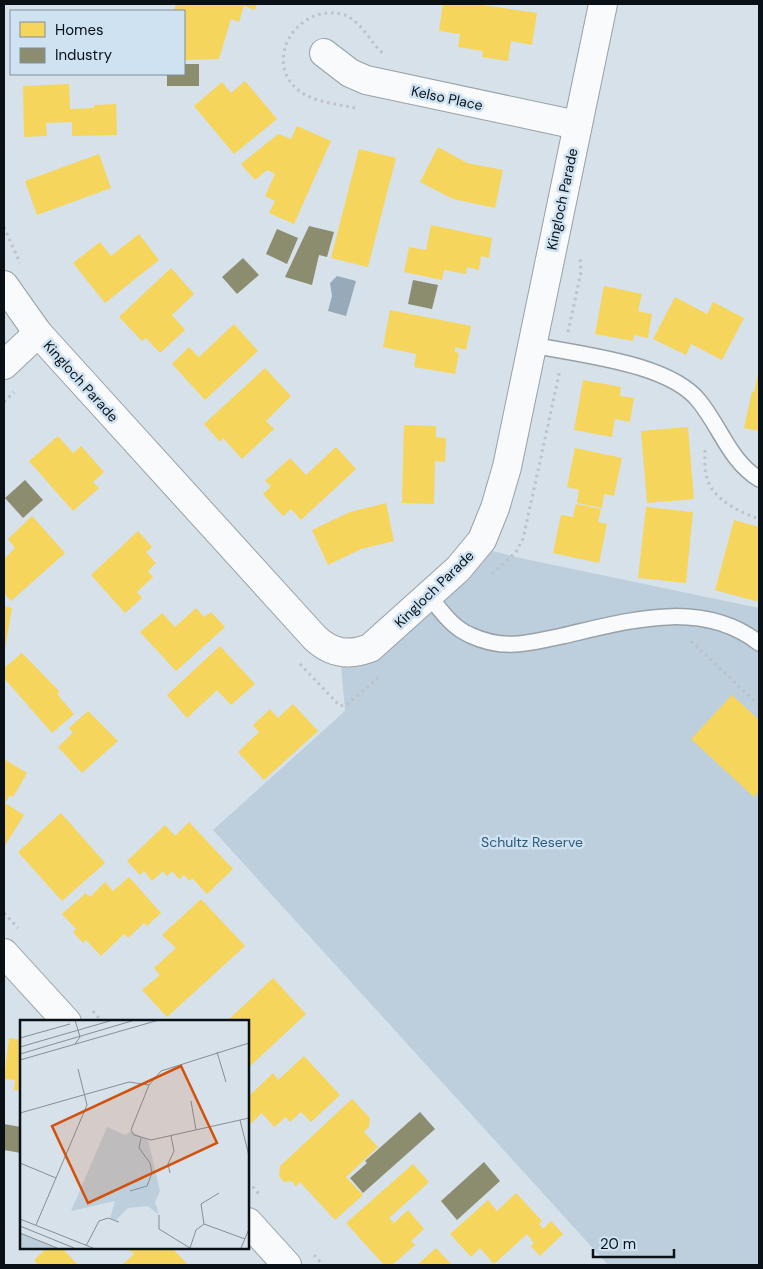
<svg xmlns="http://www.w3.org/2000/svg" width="763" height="1269" font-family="'DM Sans',sans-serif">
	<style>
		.green { fill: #bdcfdd }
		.water { fill: #96aaba }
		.homes { fill: #f6d55c }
		.industry { fill: #8c8c6e }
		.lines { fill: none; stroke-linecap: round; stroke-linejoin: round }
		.service-casing { stroke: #98a1a7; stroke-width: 18 }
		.minor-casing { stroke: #98a1a7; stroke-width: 30 }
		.path { stroke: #bec1c5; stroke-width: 3; stroke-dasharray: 2.5 4; stroke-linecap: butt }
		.service { stroke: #f9fafc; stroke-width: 15 }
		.minor { stroke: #f9fafc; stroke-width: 28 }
		.labels { text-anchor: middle; stroke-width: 5; stroke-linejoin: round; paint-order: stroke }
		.street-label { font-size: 14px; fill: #0a1116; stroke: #cee2f2 }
		.park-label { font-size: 14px; fill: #2d5877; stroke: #cee2f2 }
		.inset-road { fill: none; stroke: #848e95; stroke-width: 1 }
		.view { fill: #d2520d; fill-opacity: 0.15; stroke: #d2520d; stroke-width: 2.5 }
		.inset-edge { fill: none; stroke: #0a1116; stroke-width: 2.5 }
	</style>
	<rect width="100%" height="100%" fill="#d6e1ea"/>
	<polygon class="green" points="477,547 520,558 759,608 759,1265 608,1265 213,830 345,711 340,653 352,653"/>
	<polygon class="water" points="337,276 356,281 346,316 328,311 332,296 330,283"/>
	<g class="homes">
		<polygon points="176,4 257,4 255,10 244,6 239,22 231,19 219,59 184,60 184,11 174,11"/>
		<polygon points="443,4 476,4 537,13 532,45 511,41 508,61 482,57 483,51 458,47 460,34 439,31"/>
		<polygon points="245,81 277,119 234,154 194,106 222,82 231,93"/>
		<polygon points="69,84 70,109 94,108 94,105 116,104 117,135 72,136 72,122 46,123 47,136 24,137 23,86"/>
		<polygon points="297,126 331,141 294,224 269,213 275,201 265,196 275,174 267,170 255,180 241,164 278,134 291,139"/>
		<polygon points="438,147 467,163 503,170 495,208 453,199 420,182"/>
		<polygon points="359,149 396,158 368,267 331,258"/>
		<polygon points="99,154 111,188 37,215 25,181"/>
		<polygon points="431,225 492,238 489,258 481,256 479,270 467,267 466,274 444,270 442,280 404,272 409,247 426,250"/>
		<polygon points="139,234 159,260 105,303 73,263 100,242 111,256"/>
		<polygon points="171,268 194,294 172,315 185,330 160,353 146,338 142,341 119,317"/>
		<polygon points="604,286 642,294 638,311 652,314 648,338 634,335 633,341 595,334"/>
		<polygon points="675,297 707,314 713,302 744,318 722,360 691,344 686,355 653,339"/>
		<polygon points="390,310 471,326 466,350 455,347 455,352 459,353 455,374 414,367 416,354 383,347"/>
		<polygon points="234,324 258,351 205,400 172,364 189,347 199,357"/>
		<polygon points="265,368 291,396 266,421 274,429 242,459 223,438 220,442 204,424"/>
		<polygon points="759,370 759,431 744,428 752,392 754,392"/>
		<polygon points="583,380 621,387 620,396 634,398 630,422 615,419 612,437 574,430"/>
		<polygon points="404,425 436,426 436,437 446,438 445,462 435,461 434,504 402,503"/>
		<polygon points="688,427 694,499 647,503 641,431"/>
		<polygon points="58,436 73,453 81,446 104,472 93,482 99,488 73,511 29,461"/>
		<polygon points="336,447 356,469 301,520 291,509 283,516 263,494 271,486 265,481 290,458 306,475"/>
		<polygon points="575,448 622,458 614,496 604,494 602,508 577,503 579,490 567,487"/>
		<polygon points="386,503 394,541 361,549 328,565 312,530 350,512"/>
		<polygon points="576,504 601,509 598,522 607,524 599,563 553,553 561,515 573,517"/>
		<polygon points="646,507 693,512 686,583 638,578"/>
		<polygon points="32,516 65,553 11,601 4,593 4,559 15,548 8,539"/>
		<polygon points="734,520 759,527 759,602 715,590"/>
		<polygon points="138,531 152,547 146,552 156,563 148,571 153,577 137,592 142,598 125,613 91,575"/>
		<polygon points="4,606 12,608 5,649 4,649"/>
		<polygon points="196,608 204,617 211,612 225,627 176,671 140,632 162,613 175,627"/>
		<polygon points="220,646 255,684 231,705 217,690 187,718 167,695"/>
		<polygon points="22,653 60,692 57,694 74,714 52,733 4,678 4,668"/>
		<polygon points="732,695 759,720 759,791 754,797 691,739"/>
		<polygon points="293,704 318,731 264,780 238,752 259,732 253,725 270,709 278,718"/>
		<polygon points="88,711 118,741 82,773 58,747 73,733 69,728"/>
		<polygon points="4,759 27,773 13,797 10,795 5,803 24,815 4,847"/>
		<polygon points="61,813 105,863 62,901 18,852"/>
		<polygon points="189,822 233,869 207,894 192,878 190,881 184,875 179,879 172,871 167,876 163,871 152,881 144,871 140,875 127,861 165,825 175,836"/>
		<polygon points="129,877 161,913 147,926 144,923 128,938 124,934 101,956 86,940 83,943 73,932 76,929 62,914 86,893 90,897 105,882 113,891"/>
		<polygon points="201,899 245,946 167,1017 142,990 160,975 154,968 176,948 162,935"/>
		<polygon points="273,978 306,1014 248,1068 248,1022 226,1022"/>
		<polygon points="9,1038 21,1040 21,1091 14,1090 15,1080 4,1079"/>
		<polygon points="304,1056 340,1095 311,1122 301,1112 290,1122 286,1117 274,1127 262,1113 248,1126 248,1097 273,1073 278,1080"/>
		<polygon points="352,1099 370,1118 369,1127 364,1132 378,1147 346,1177 363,1195 335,1220 300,1182 296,1187 292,1181 284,1182 279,1176 280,1166"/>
		<polygon points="413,1164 429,1182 389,1218 394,1223 408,1210 424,1229 411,1241 415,1245 392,1265 384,1265 346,1223"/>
		<polygon points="516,1193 542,1221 539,1224 543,1229 551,1221 563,1234 540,1256 531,1246 534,1243 527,1234 494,1264 480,1248 471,1257 450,1234 488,1200 497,1211"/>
		<polygon points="47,1248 62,1248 78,1265 38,1265 34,1260"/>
		<polygon points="128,1248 172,1248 188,1265 122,1265 134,1254"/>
		<polygon points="436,1248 452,1265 417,1265"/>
	</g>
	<g class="industry">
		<polygon points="184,64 199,64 199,86 167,86 167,74 184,74"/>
		<polygon points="309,226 334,232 327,257 319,255 312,285 285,277"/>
		<polygon points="277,229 298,238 287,264 266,254"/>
		<polygon points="243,258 259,275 237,294 222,277"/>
		<polygon points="413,280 438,285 432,309 408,304"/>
		<polygon points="25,480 43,500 23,518 5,498"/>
		<polygon points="420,1112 435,1129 363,1193 350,1178 367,1163 365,1161"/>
		<polygon points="4,1124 21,1127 21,1153 4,1150"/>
		<polygon points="484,1162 500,1181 457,1220 441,1201"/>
	</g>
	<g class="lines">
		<g class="service-casing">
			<g id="service">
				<path d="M 533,345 C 580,355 669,363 699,401 C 721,428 729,460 759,479"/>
				<path d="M 429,596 C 441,611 453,628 470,635 C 504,651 528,643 562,636 C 628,621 701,598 759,643"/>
			</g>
		</g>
		<g class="minor-casing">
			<g id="minor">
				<polyline points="324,53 350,73 366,80 577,125"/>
				<path d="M 4,285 L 38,333 L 315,638 C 332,654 349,656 370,648 L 458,569 L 482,540 L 495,508 L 507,467 L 603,4"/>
				<polyline points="4,365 38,333"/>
				<polyline points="4,953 67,1022"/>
				<polyline points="248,1222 287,1265"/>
			</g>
		</g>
		<g class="path">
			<path d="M 355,108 C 339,104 319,103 304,94 C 258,67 296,0 345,15 C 363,23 370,43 385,55"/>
			<polyline points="4,227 20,263"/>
			<polyline points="568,332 581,272 580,257"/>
			<polyline points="4,402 14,392"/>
			<path d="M 705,450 C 705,460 704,470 707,478 C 713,500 740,512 759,519"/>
			<polyline points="492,574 516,552 523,539 560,370"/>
			<polyline points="691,641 759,705"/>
			<polyline points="300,664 340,706 348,704 380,676"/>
			<polyline points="4,913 18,928"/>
			<polyline points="93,1011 102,1022"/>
			<polyline points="248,1182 261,1196"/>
			<polyline points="314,1255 323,1265"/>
		</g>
		<use href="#service" class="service"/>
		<use href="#minor" class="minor"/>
	</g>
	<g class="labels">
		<g class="street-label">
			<text transform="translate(447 98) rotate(12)" y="5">Kelso Place</text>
			<text transform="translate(562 199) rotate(-78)" y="5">Kingloch Parade</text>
			<text transform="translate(81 381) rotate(48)" y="5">Kingloch Parade</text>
			<text transform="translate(434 589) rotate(-44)" y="5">Kingloch Parade</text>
		</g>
		<g class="park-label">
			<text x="532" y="847">Schultz Reserve</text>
		</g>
	</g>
	<g transform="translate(20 1020)">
		<rect width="229" height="229" fill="#d6e1ea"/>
		<path d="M 87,107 L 105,115 L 111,111 L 128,120 L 140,171 L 135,182 L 139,195 L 128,186 L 108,188 L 96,200 L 90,199 L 95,181 L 51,191 ZM 0,213 L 37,228 L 0,228 Z" fill="#bdcfdd"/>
		<path class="inset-road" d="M 55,0 L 60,17 L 55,24M 0,18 L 50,4M 229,23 L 141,51 L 129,65 L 111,110 L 114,115 L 131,120 L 229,98M 0,27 L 93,0M 197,32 L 206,62M 0,34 L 115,0M 0,40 L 139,0M 171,81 L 176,110M 0,93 L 109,62 L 129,65M 220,100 L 229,136M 0,143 L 36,158M 150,153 L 148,144 L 154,131 L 151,116M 110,171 L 127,166 L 132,153 L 130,143 L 119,128 L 121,118M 139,195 L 139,209 L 170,228M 0,199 L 73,228M 184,204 L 181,184 L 199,173M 16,205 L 67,85 L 58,49M 0,206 L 54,228M 0,213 L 37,228M 66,226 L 79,201 L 88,198 L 99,202M 170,228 L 176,210 L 184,204 L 225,219M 221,228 L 229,209"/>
		<path class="view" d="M 161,46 L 197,123 L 68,183 L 32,106 Z"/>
		<rect width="229" height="229" class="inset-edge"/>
	</g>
	<rect width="763" height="1269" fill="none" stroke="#0a1116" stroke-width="10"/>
	<rect x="10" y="10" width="175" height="65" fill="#cee2f2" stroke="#808e9a"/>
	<rect x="20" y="22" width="25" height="15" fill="#f6d55c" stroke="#808e9a"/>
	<text x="55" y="35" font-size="15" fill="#0a1116">Homes</text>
	<rect x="20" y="48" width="25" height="15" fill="#8c8c6e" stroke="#808e9a"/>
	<text x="55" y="60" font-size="15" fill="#0a1116">Industry</text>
	<path d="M593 1249v8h81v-8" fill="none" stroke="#0a1116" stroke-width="2.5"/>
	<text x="600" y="1249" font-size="15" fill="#0a1116" stroke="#cee2f2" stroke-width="4" paint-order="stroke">20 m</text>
</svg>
